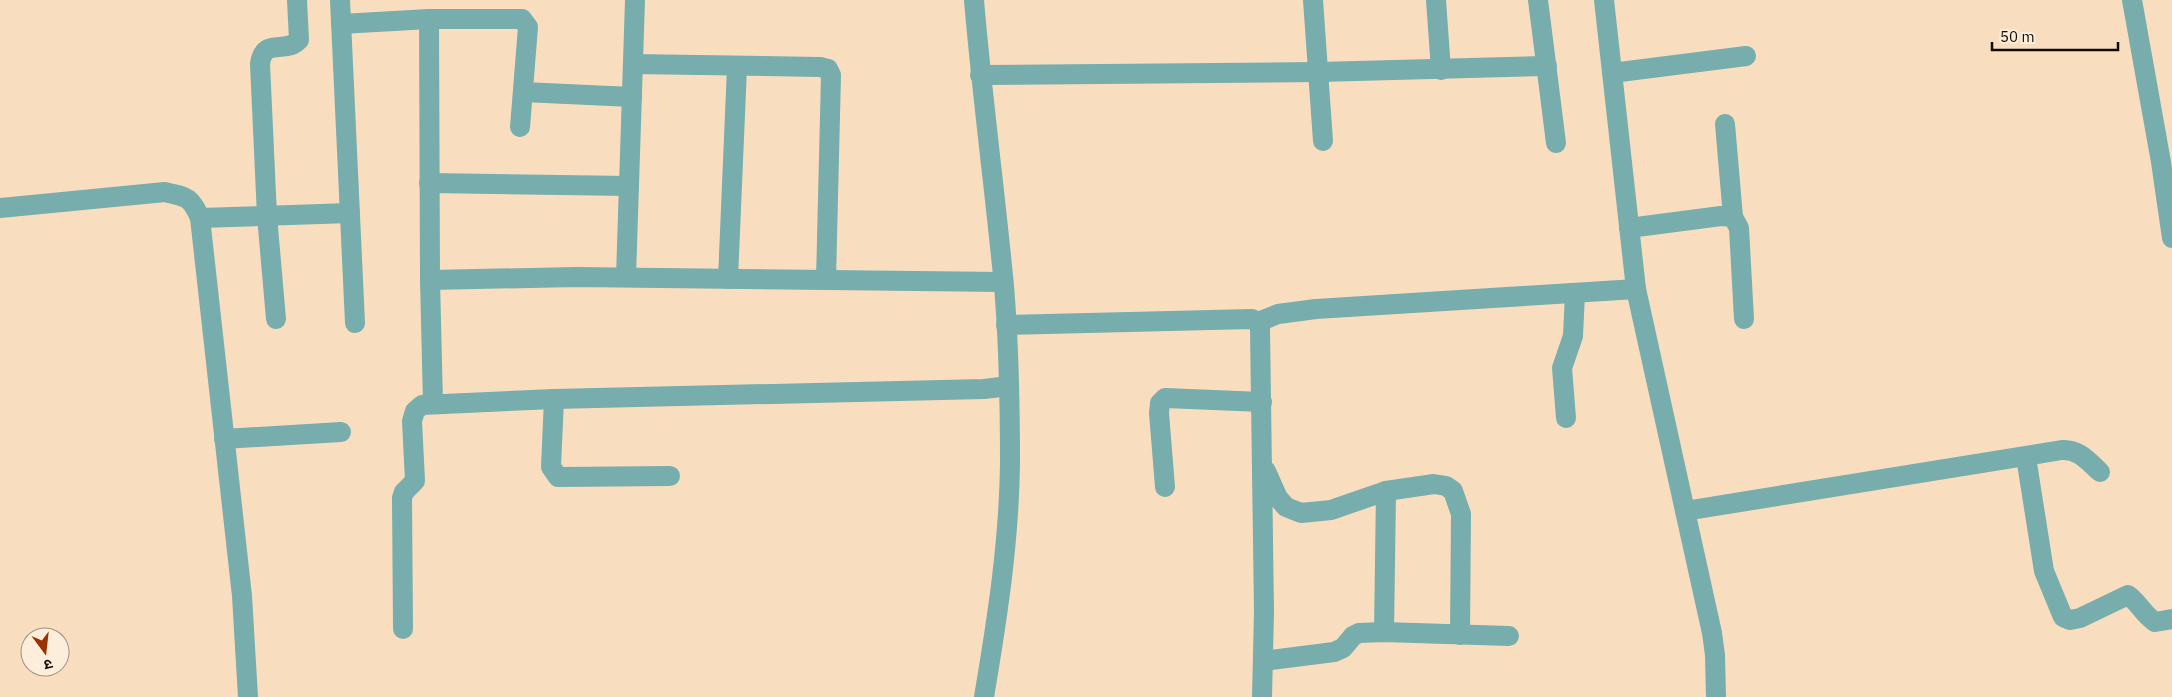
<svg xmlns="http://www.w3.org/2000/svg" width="2172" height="697" font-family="'IBM Plex Sans','Noto Sans Devanagari',sans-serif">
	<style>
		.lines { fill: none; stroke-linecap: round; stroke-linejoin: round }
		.street { stroke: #77adad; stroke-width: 20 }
	</style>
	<rect width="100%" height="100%" fill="#f8debf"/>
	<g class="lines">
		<g class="street">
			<polyline points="340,0 355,323"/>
			<path d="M 974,0 C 982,96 995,191 1004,286 C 1009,345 1010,405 1010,464 C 1009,543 997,620 984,697"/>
			<polyline points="1313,0 1323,141"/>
			<polyline points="1436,0 1441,70"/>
			<polyline points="1538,0 1556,143"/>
			<polyline points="1604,0 1636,289 1712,633 1715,655 1716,697"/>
			<polyline points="2132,0 2161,162 2172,238"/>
			<polyline points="429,19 430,280 433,403"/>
			<polyline points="341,24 429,19 522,19 528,27 520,127"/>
			<polyline points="633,64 820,67 828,69 831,75 826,280"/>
			<polyline points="1612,73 1746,56"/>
			<polyline points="980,75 1319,72 1547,66"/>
			<polyline points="523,92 632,97"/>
			<polyline points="1725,124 1733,217"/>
			<polyline points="429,183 629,186"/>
			<path d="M 0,208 L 165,192 C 187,197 191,197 200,218 L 242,596 L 248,697"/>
			<polyline points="200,218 350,213"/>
			<polyline points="1629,228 1721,216 1733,217 1739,228 1744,319"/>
			<polyline points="626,277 635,0"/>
			<polyline points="728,279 737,67"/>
			<polyline points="430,280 576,277 1003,282"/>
			<path d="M 276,319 L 267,216 L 260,64 C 264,36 285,55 299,40 L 297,0"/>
			<polyline points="1258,322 1278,314 1316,309 1636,289"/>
			<polyline points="1006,325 1252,319 1258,322 1260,329 1264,612 1262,697"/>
			<polyline points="554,399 551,467 558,477 670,476"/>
			<polyline points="1566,418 1562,368 1573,336 1575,293"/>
			<polyline points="224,439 341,432"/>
			<path d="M 2026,457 L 2044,571 L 2063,617 L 2070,620 L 2080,618 L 2128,595 C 2139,603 2144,615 2155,622 L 2172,619"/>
			<polyline points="1266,471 1278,498 1286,507 1301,513 1331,510 1386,491 1434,484 1446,486 1453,491 1461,514 1460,635"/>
			<polyline points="1165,487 1159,413 1160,403 1165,398 1262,402"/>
			<path d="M 1685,511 L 2062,450 C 2079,449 2088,461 2100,472"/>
			<polyline points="403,629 402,498 404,492 415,481 412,421 415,411 422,405 554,399 984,389 1009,386"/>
			<polyline points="1384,632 1386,491"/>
			<polyline points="1263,661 1334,652 1343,648 1353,636 1359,633 1384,632 1509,636"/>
		</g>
	</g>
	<g transform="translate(45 652) rotate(165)"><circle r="24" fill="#fdeddb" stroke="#9f9385"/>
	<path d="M0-4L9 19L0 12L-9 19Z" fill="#983306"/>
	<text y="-8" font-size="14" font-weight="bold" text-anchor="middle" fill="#130b03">उ</text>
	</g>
	<path d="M1992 42v8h126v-8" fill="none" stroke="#130b03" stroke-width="2.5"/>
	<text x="2000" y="42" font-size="15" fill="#130b03" stroke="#fdeddb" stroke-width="4" paint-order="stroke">50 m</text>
</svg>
